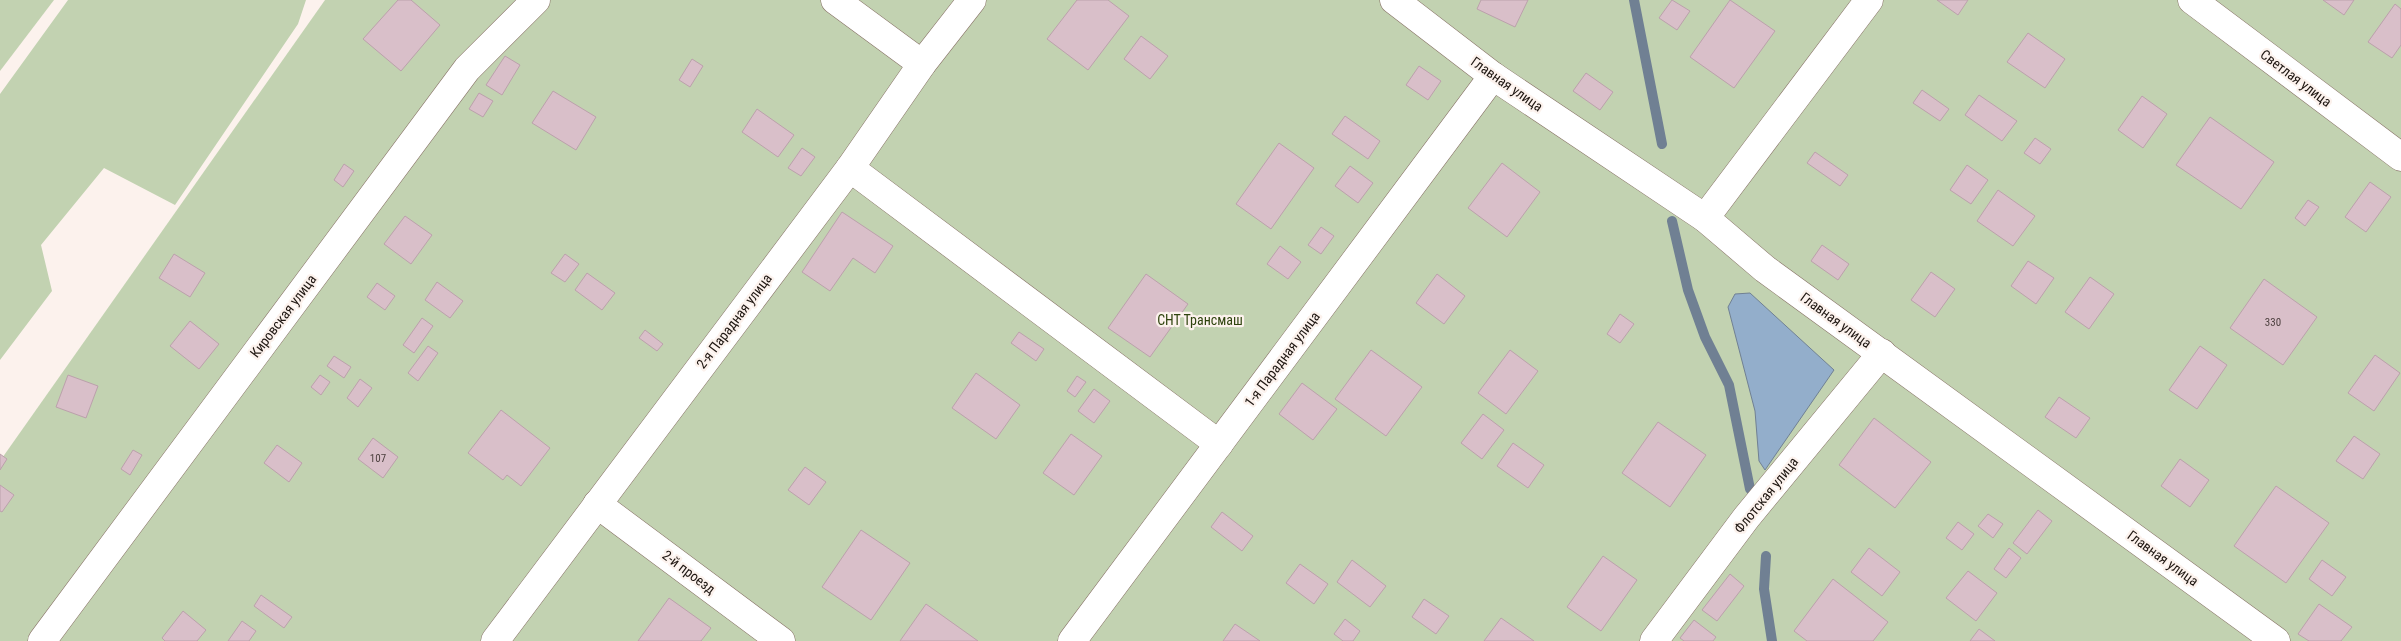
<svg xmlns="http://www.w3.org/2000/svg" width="2401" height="641" font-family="'Roboto Condensed',sans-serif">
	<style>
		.green { fill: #c2d2b1 }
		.water { fill: #93aecb; stroke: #708093 }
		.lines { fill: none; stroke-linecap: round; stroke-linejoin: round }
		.stream { stroke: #708093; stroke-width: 10 }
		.building { fill: #d9bfc9; stroke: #bba1ab }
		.minor-casing { stroke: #887367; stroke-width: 29 }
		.minor { stroke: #fff; stroke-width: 28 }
		.labels { text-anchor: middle; stroke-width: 4.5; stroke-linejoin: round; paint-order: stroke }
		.number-label { font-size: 11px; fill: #4d403f }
		.street-label { font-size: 14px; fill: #1e1611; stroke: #fcf2ed }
		.park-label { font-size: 14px; fill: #2f440e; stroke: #fcf2ed }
	</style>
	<rect width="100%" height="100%" fill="#fcf2ed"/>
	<g class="green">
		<polygon points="0,0 54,0 0,71"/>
		<polygon points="68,0 306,0 298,24 175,205 104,168 41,245 52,291 0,360 0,94"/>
		<polygon points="325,0 2401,0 2401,641 0,641 0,461"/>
	</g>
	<polygon class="water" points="1750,293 1834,370 1765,470 1759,461 1755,411 1728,307 1735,294"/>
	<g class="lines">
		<g class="stream">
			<polyline points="1634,0 1662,144"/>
			<polyline points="1672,221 1688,290 1705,337 1729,385 1750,489"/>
			<polyline points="1766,556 1764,589 1772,641"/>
		</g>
	</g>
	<g class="building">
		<polygon points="398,0 411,0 440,25 401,71 363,39"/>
		<polygon points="1077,0 1108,0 1129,16 1088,70 1047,39"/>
		<polygon points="1481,0 1528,0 1515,27 1477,9"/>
		<polygon points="1672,0 1690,11 1677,30 1659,18"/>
		<polygon points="1730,0 1775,31 1734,88 1690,57"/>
		<polygon points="1937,0 1968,0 1958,15"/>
		<polygon points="2323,0 2354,0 2344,15"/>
		<polygon points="2395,4 2401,9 2401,45 2392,58 2368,42"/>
		<polygon points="2028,33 2065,59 2045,88 2007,62"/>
		<polygon points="1141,36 1168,56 1150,79 1124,59"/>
		<polygon points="505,56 520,65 502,95 486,85"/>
		<polygon points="692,59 703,66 690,87 679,80"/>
		<polygon points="1419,66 1441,81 1428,100 1406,85"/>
		<polygon points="1586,73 1613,92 1600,110 1573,91"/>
		<polygon points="1922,90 1949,109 1940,121 1913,103"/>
		<polygon points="553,91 596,117 576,150 532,123"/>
		<polygon points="479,93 493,101 483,117 469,109"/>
		<polygon points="1979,95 2017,121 2002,141 1965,115"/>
		<polygon points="2142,96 2167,114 2143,148 2118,130"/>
		<polygon points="757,109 794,135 778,157 742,132"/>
		<polygon points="1345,116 1380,141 1368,159 1332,134"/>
		<polygon points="2210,117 2274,162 2241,209 2176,165"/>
		<polygon points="2035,138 2051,149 2040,164 2024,153"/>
		<polygon points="1279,143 1314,168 1271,229 1236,204"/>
		<polygon points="802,148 815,157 801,176 788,168"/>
		<polygon points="1815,152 1848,175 1840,186 1807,163"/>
		<polygon points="1502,163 1540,192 1507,237 1468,208"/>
		<polygon points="344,164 354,171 343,187 334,180"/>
		<polygon points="1967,165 1988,180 1971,204 1950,190"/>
		<polygon points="1350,166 1373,183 1358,203 1335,186"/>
		<polygon points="2370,182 2391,197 2366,232 2345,217"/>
		<polygon points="1998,190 2035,216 2013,246 1977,221"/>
		<polygon points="2308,200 2319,207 2305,226 2295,218"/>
		<polygon points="842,212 893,246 875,273 853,258 830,291 802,272"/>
		<polygon points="405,216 432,235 411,264 384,244"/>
		<polygon points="1321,227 1334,236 1321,254 1308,245"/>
		<polygon points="1822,245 1849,264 1838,280 1811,261"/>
		<polygon points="1280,246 1301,262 1288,279 1267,264"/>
		<polygon points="174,254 205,273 190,297 159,278"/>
		<polygon points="565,254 579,264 565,282 551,273"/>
		<polygon points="2028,261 2054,278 2036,304 2011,286"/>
		<polygon points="1931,272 1955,289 1935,317 1911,300"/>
		<polygon points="587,273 615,293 602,310 575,290"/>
		<polygon points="1146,274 1188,304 1150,357 1108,328"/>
		<polygon points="1437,274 1465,296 1444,324 1416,303"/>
		<polygon points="2090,277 2114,294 2089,329 2065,312"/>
		<polygon points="2264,279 2317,317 2283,365 2230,328"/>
		<polygon points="437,282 463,301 450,318 425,300"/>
		<polygon points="377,283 395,296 385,310 367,297"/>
		<polygon points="1620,314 1634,324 1620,343 1607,334"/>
		<polygon points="422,318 433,326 414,353 403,345"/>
		<polygon points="190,321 219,344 199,369 170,346"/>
		<polygon points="645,330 663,344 657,351 639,338"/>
		<polygon points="1019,332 1044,349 1036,361 1011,343"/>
		<polygon points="428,346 438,353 418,381 408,373"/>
		<polygon points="2200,346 2227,365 2197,409 2169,390"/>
		<polygon points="1371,350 1422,387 1386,436 1335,399"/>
		<polygon points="1510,350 1538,371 1506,414 1478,393"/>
		<polygon points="2375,355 2400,373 2374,411 2348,393"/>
		<polygon points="334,356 351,367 344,378 327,366"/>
		<polygon points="976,373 1020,405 996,439 952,408"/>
		<polygon points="68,375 98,386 86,418 56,407"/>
		<polygon points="320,375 330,382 321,395 311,387"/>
		<polygon points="1077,376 1086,382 1075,397 1067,391"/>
		<polygon points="360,379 372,388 358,407 347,398"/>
		<polygon points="1302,383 1337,409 1313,440 1279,414"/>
		<polygon points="1094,389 1110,401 1094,423 1078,411"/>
		<polygon points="2059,397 2090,418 2076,438 2045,417"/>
		<polygon points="501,410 550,448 521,486 507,475 503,480 468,453"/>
		<polygon points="1483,414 1504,430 1482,459 1461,443"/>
		<polygon points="1874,418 1931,462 1895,508 1839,465"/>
		<polygon points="1658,422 1706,455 1670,507 1622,473"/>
		<polygon points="1071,434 1102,456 1074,495 1043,473"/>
		<polygon points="2354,436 2380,454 2363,479 2336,461"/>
		<polygon points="373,438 398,457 383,478 358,459"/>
		<polygon points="1513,443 1544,465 1528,488 1497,466"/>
		<polygon points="277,445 302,463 289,482 264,463"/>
		<polygon points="133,450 142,455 130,475 121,469"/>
		<polygon points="0,454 7,459 0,470"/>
		<polygon points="2180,459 2209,480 2190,507 2161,486"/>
		<polygon points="805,467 826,482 809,505 788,490"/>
		<polygon points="0,485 14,495 2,512 0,511"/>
		<polygon points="2276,486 2329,523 2286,583 2234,546"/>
		<polygon points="2038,510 2052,521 2027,554 2013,543"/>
		<polygon points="1222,512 1253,536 1242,551 1211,527"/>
		<polygon points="1988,514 2003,524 1993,538 1978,526"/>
		<polygon points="1958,522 1974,534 1962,550 1946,538"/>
		<polygon points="861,530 910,563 871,620 822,587"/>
		<polygon points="1869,548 1900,572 1882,596 1851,572"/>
		<polygon points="2009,548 2021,558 2006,578 1994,569"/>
		<polygon points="1603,556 1637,580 1601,631 1567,607"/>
		<polygon points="1352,560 1386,586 1370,607 1337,582"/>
		<polygon points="2322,560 2346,577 2332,596 2309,579"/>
		<polygon points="1300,564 1328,584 1314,604 1286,583"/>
		<polygon points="1968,571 1997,593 1976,621 1946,598"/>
		<polygon points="1730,574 1744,586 1717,621 1702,610"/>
		<polygon points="1833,579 1888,622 1873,641 1807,641 1794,631"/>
		<polygon points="261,595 292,617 284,628 254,606"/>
		<polygon points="669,598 711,628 701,641 638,641"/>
		<polygon points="1424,599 1449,616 1436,634 1412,617"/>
		<polygon points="926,604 978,641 900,641"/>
		<polygon points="2319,604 2352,627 2341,641 2309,641 2298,634"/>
		<polygon points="183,611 206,630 197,641 165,641 162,638"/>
		<polygon points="1501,618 1534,641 1484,641"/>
		<polygon points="1345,619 1360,631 1353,641 1343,641 1334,634"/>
		<polygon points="1694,620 1716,637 1713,641 1684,641 1680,638"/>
		<polygon points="242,621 256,631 249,641 228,641"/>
		<polygon points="1235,624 1260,641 1223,641"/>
		<polygon points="1979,629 1995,641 1970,641"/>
	</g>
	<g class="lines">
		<g class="minor-casing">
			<g id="minor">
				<polyline points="835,0 922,64"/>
				<polyline points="1394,0 1493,76 1705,218 1765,269 2276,641"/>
				<polyline points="2192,0 2401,157"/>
				<polyline points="850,168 1219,444"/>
				<polyline points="1705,218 1869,0"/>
				<polyline points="597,504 781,641"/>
				<polyline points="42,641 467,69 536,0"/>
				<polyline points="495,641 850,168 922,64 972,0"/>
				<polyline points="1072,641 1493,76"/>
				<polyline points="1654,641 1746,518 1882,353"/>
			</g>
		</g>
		<use href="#minor" class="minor"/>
	</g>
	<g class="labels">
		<g class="number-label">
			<text x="2273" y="326">330</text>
			<text x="378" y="462">107</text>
		</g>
		<g class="street-label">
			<text transform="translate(2296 78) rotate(37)" y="5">Светлая улица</text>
			<text transform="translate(1507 84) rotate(35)" y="5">Главная улица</text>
			<text transform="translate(283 316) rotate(-53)" y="5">Кировская улица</text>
			<text transform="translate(1836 320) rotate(36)" y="5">Главная улица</text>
			<text transform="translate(734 321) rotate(-53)" y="5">2-я Парадная улица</text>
			<text transform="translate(1282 359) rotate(-53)" y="5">1-я Парадная улица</text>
			<text transform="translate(1766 495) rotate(-51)" y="5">Флотская улица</text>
			<text transform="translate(2163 558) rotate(36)" y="5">Главная улица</text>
			<text transform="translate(689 572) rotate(37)" y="5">2-й проезд</text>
		</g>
		<g class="park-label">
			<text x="1200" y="325">СНТ Трансмаш</text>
		</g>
	</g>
</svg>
